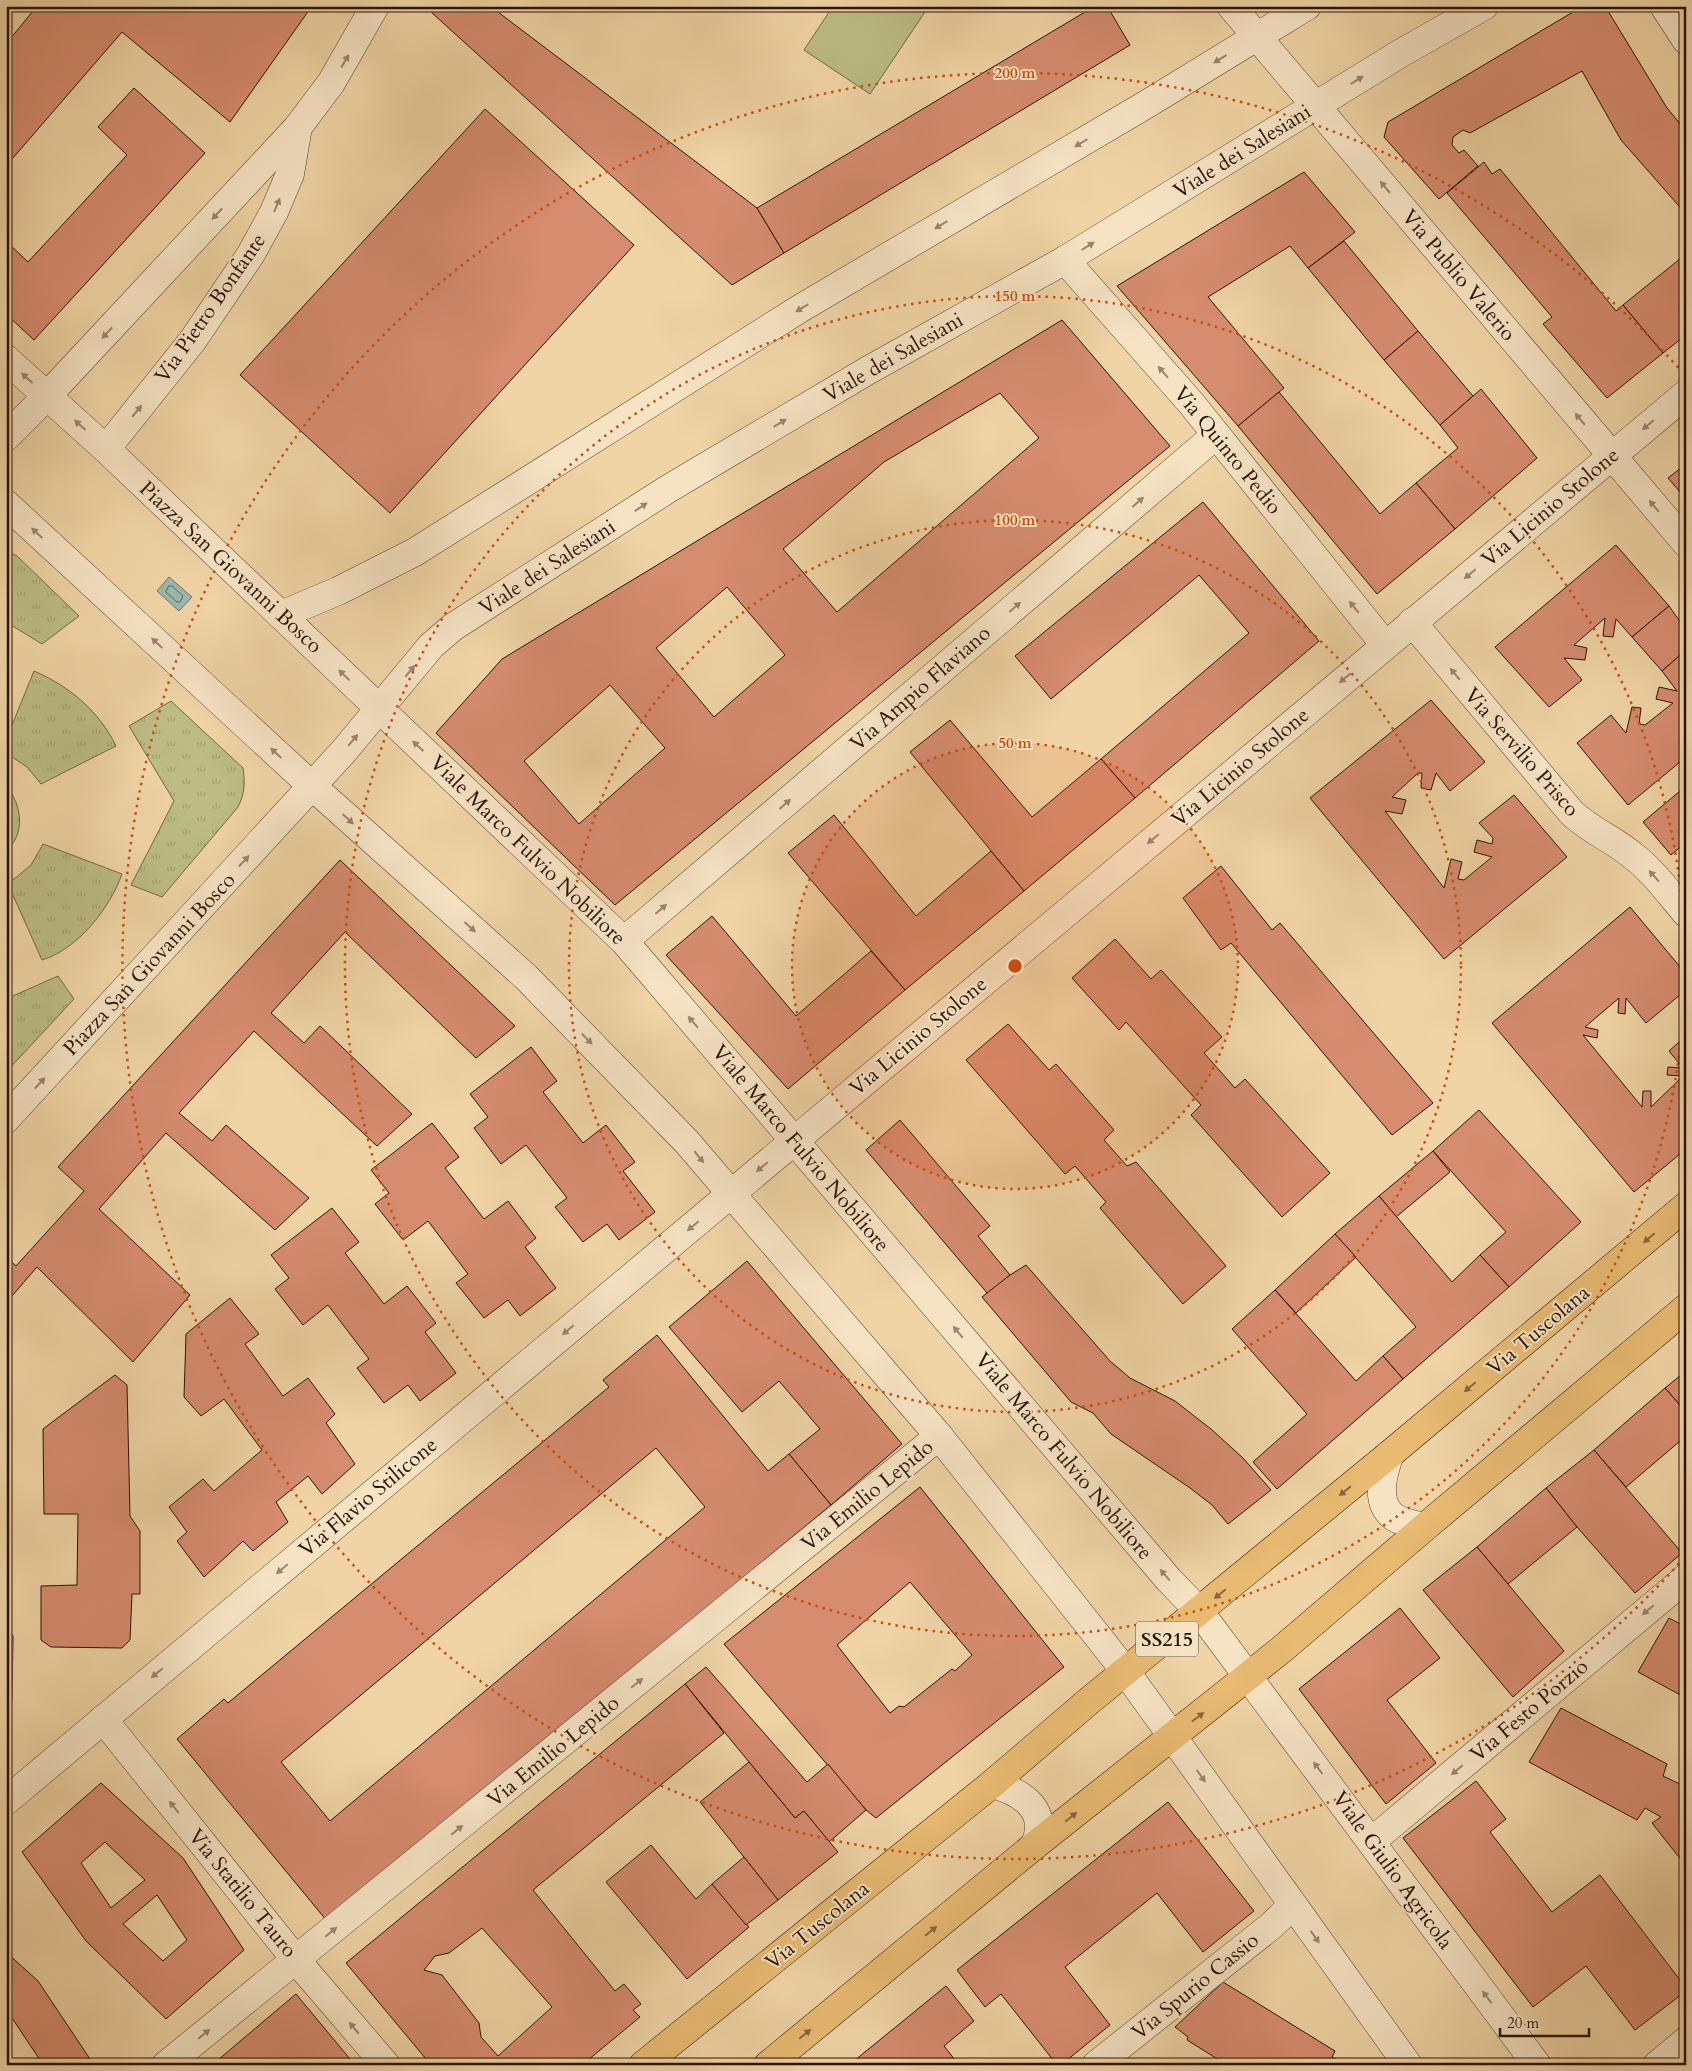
<svg xmlns="http://www.w3.org/2000/svg" width="1692" height="2071" font-family="Cardo,serif">
	<style>
		.grass { fill: url(#grass-tufts); stroke: #736746 }
		.garden { fill: #bcbc85; stroke: #736746 }
		.water { fill: #9bb7ae; stroke: #6e756b }
		.lines { fill: none; stroke-linecap: round; stroke-linejoin: round }
		.shore { stroke: #62645a; stroke-width: 1 }
		.building { fill: #d68c6f; stroke: #2a1207; fill-rule: evenodd }
		.street-casing { stroke: #5c422e; stroke-width: 29 }
		.primary-casing { stroke: #2a1207; stroke-width: 29 }
		.street { stroke: #f5e3c4; stroke-width: 28 }
		.primary { stroke: #e8ba72; stroke-width: 28 }
		.oneway { fill: #9a856f }
		.oneway2 { fill: #89663c }
		.ring { fill: none; stroke: #cc4e0b; stroke-width: 2.5; stroke-dasharray: 2.5 5 }
		.labels { text-anchor: middle; stroke-width: 4; stroke-linejoin: round; paint-order: stroke }
		.shield { fill: #f5e3c4; stroke: #675140; stroke-width: 1 }
		.shield-label { font-size: 20px; font-weight: bold; fill: #2a1207 }
		.street-label { font-size: 21px; fill: #2a1207; stroke: #f5e3c4 }
		.centre { fill: #cc4e0b; stroke: #f5e3c4; stroke-width: 2.5 }
		.ring-label { font-size: 15px; text-anchor: middle; font-weight: bold; fill: #cc4e0b; stroke: #f5e3c4; stroke-width: 4; stroke-linejoin: round; paint-order: stroke }
	</style>
	<defs>
		<pattern id="grass-tufts" width="24" height="20" patternUnits="userSpaceOnUse" patternTransform="scale(1.25)"><rect width="24" height="20" fill="#bcbc85"/><path d="M3 7l-1-3M5 7V3M7 7l1-3M15 17l-1-3M17 17v-4M19 17l1-3" fill="none" stroke="#a2a171"/></pattern>
	</defs>
	<rect width="100%" height="100%" fill="#f0d4a5"/>
	<filter id="stains"><feTurbulence type="fractalNoise" baseFrequency=".004" numOctaves="4"/><feColorMatrix values="0 0 0 0 .2 0 0 0 0 .09 0 0 0 0 .02 0 0 0 .5 -.17"/></filter>
	<radialGradient id="worn" r=".72"><stop offset=".6" stop-color="#630" stop-opacity="0"/><stop offset="1" stop-color="#630" stop-opacity=".3"/></radialGradient>
	<g class="grass">
		<polygon points="6,550 17,556 79,616 42,644 6,622"/>
		<path d="M 34,671 C 69,686 99,711 116,746 L 41,784 L 27,767 L 6,753 L 6,740 Z"/>
		<path d="M 171,701 L 243,768 C 245,782 245,794 238,807 L 162,897 L 131,885 L 174,801 L 129,726 Z"/>
		<path d="M 6,786 C 22,804 26,834 6,851 Z"/>
		<path d="M 43,844 L 122,874 C 110,908 78,949 42,960 L 8,884 L 31,865 Z"/>
		<polygon points="58,976 74,999 6,1072 6,999"/>
	</g>
	<polygon class="garden" points="833,6 929,6 870,94 804,50"/>
	<polygon class="water" points="169,577 192,597 179,611 157,591"/>
	<g class="lines">
		<polygon class="shore" points="169,586 172,586 183,596 180,602 177,602 166,592"/>
	</g>
	<g class="building">
		<polygon points="37,6 312,6 230,122 122,32 6,166 6,44"/>
		<polygon points="433,6 490,6 757,208 784,253 732,285 431,12"/>
		<polygon points="1095,6 1107,6 1130,45 784,253 757,208"/>
		<polygon points="1583,6 1605,6 1667,108 1686,131 1686,214 1621,140 1582,71 1470,133 1463,130 1453,137 1452,145 1459,153 1464,150 1478,166 1439,199 1384,137 1388,122"/>
		<polygon points="134,88 205,153 34,340 6,314 6,241 28,262 127,155 98,127"/>
		<polygon points="485,109 634,245 390,513 240,375"/>
		<polygon points="1484,162 1492,174 1500,169 1616,311 1623,305 1663,353 1607,398 1543,324 1552,317 1447,193"/>
		<polygon points="1304,172 1355,232 1308,268 1290,246 1208,297 1284,388 1238,426 1117,286"/>
		<polygon points="1344,241 1418,331 1384,360 1308,268"/>
		<polygon points="1686,254 1686,335 1663,353 1623,305"/>
		<path d="M 1062,320 L 1170,446 L 615,905 L 436,733 L 502,659 ZM 1000,393 L 1039,438 L 837,612 L 783,549 L 884,462 ZM 727,587 L 785,655 L 714,717 L 656,648 ZM 610,685 L 665,748 L 579,824 L 524,761 Z"/>
		<polygon points="1418,331 1473,396 1440,425 1384,360"/>
		<polygon points="1481,389 1537,458 1455,529 1416,483 1458,448 1440,425"/>
		<polygon points="1279,392 1380,514 1416,483 1455,529 1377,594 1238,426"/>
		<polygon points="1686,464 1686,499 1668,478"/>
		<polygon points="1203,502 1319,641 1135,798 1101,759 1249,633 1199,575 1051,699 1015,656"/>
		<polygon points="1616,545 1669,606 1632,637 1616,619 1613,637 1603,636 1605,618 1574,645 1587,648 1585,660 1564,658 1582,680 1549,707 1495,647"/>
		<polygon points="1669,606 1686,630 1686,650 1662,671 1632,637"/>
		<polygon points="1686,650 1686,757 1628,805 1577,743 1611,715 1626,733 1632,707 1641,708 1639,724 1645,725 1673,703 1656,699 1659,687 1677,691 1662,671"/>
		<polygon points="1431,700 1485,762 1450,791 1436,773 1431,790 1421,788 1422,773 1418,773 1392,797 1406,800 1402,814 1385,811 1444,888 1451,859 1462,862 1458,879 1464,880 1492,857 1474,852 1477,840 1492,844 1493,838 1479,823 1514,795 1567,857 1444,959 1310,798"/>
		<polygon points="950,720 1032,817 1101,759 1135,798 1024,891 910,752"/>
		<polygon points="1686,786 1686,842 1671,855 1643,822"/>
		<polygon points="834,815 916,916 991,851 1024,891 905,990 788,853"/>
		<polygon points="340,860 515,1026 476,1058 345,932 271,1013 304,1043 320,1026 412,1114 377,1146 254,1031 179,1113 212,1141 226,1125 309,1198 275,1230 166,1133 99,1209 190,1295 133,1362 37,1267 6,1303 6,1257 16,1266 84,1191 58,1167"/>
		<polygon points="1221,866 1272,930 1280,923 1433,1103 1392,1135 1231,943 1221,950 1183,898"/>
		<polygon points="1630,907 1686,974 1686,990 1646,1023 1626,998 1625,1014 1618,1013 1619,998 1585,1027 1598,1030 1597,1038 1583,1035 1642,1107 1643,1091 1651,1091 1651,1107 1683,1076 1667,1075 1668,1067 1683,1068 1669,1051 1686,1036 1686,1149 1634,1192 1492,1023"/>
		<polygon points="712,916 796,1016 871,951 905,990 788,1089 666,955"/>
		<polygon points="1115,939 1151,979 1161,970 1222,1037 1204,1053 1235,1088 1245,1079 1330,1173 1282,1217 1191,1115 1201,1105 1126,1022 1119,1030 1072,978"/>
		<polygon points="1008,1024 1049,1070 1056,1064 1114,1130 1104,1140 1127,1166 1136,1162 1226,1266 1183,1304 1100,1208 1106,1202 1075,1166 1065,1174 966,1060"/>
		<polygon points="531,1047 557,1081 543,1092 583,1143 606,1125 635,1162 623,1171 655,1212 619,1240 607,1224 583,1242 555,1207 567,1198 526,1145 501,1164 474,1128 488,1117 470,1094"/>
		<polygon points="1479,1110 1581,1222 1509,1287 1480,1255 1506,1232 1433,1151"/>
		<polygon points="900,1120 990,1226 978,1236 1010,1275 988,1294 866,1150"/>
		<polygon points="432,1123 459,1157 445,1168 484,1219 508,1201 536,1238 525,1247 556,1288 520,1316 508,1300 484,1318 456,1283 468,1274 428,1221 403,1240 375,1204 389,1193 371,1170"/>
		<polygon points="1433,1151 1450,1172 1396,1217 1379,1196"/>
		<polygon points="1379,1196 1452,1282 1480,1255 1509,1287 1403,1379 1383,1356 1416,1327 1335,1234"/>
		<polygon points="332,1208 359,1242 345,1253 384,1304 407,1286 436,1323 425,1332 456,1373 420,1401 408,1385 384,1403 357,1368 369,1359 328,1305 303,1325 275,1289 289,1278 271,1255"/>
		<polygon points="1335,1234 1356,1257 1296,1313 1275,1290"/>
		<polygon points="747,1261 902,1444 831,1505 789,1454 820,1429 779,1381 742,1412 669,1327"/>
		<polygon points="1026,1265 1110,1361 1130,1378 1175,1401 1211,1429 1243,1458 1271,1490 1228,1524 1212,1505 1190,1488 1111,1434 1093,1413 1071,1402 982,1297 1010,1275"/>
		<polygon points="1275,1290 1356,1381 1383,1356 1403,1379 1277,1489 1253,1462 1307,1414 1232,1329"/>
		<polygon points="230,1298 259,1334 245,1344 283,1396 308,1378 335,1414 326,1423 355,1464 322,1494 308,1476 276,1502 288,1522 253,1551 243,1541 204,1577 177,1541 187,1532 169,1507 203,1479 214,1491 262,1450 224,1399 201,1416 184,1397 186,1334"/>
		<path d="M 657,1335 L 768,1471 L 789,1454 L 831,1505 L 327,1921 L 177,1739 L 224,1699 L 228,1703 L 609,1387 L 603,1380 ZM 656,1448 L 705,1507 L 330,1821 L 281,1762 Z"/>
		<polygon points="1686,1371 1686,1412 1665,1388"/>
		<polygon points="115,1375 127,1385 130,1516 140,1531 140,1594 132,1594 130,1640 122,1648 51,1647 41,1640 41,1586 77,1585 78,1514 44,1514 43,1429"/>
		<polygon points="1665,1388 1686,1412 1686,1436 1626,1487 1594,1450"/>
		<polygon points="1594,1450 1682,1553 1635,1593 1577,1527 1546,1488"/>
		<path d="M 920,1487 L 1064,1667 L 876,1818 L 866,1810 L 724,1644 ZM 910,1582 L 972,1655 L 955,1671 L 952,1669 L 904,1707 L 899,1706 L 890,1713 L 837,1645 Z"/>
		<polygon points="1546,1488 1577,1527 1508,1584 1477,1547"/>
		<polygon points="1477,1547 1564,1651 1513,1697 1423,1590"/>
		<polygon points="1400,1608 1440,1658 1387,1700 1436,1763 1386,1804 1299,1689"/>
		<polygon points="1669,1618 1686,1627 1686,1698 1638,1672"/>
		<polygon points="6,1624 13,1636 12,1700 6,1701"/>
		<polygon points="706,1667 807,1782 828,1764 866,1810 829,1842 804,1811 795,1818 685,1684"/>
		<path d="M 685,1684 L 724,1733 L 533,1890 L 615,1991 L 624,1984 L 641,2004 L 633,2010 L 640,2017 L 582,2065 L 431,2065 L 346,1963 ZM 482,1928 L 552,2007 L 498,2056 L 481,2037 L 479,2023 L 442,1975 L 424,1970 L 435,1956 L 449,1953 Z"/>
		<polygon points="1561,1708 1667,1764 1663,1776 1686,1787 1686,1866 1652,1823 1661,1817 1645,1808 1637,1820 1529,1762"/>
		<polygon points="749,1762 795,1818 804,1811 838,1852 778,1900 700,1802"/>
		<polygon points="1476,1781 1506,1819 1490,1832 1552,1912 1600,1875 1686,1988 1686,1991 1635,2030 1586,1966 1533,2007 1403,1838"/>
		<path d="M 101,1783 L 183,1858 L 244,1950 L 166,2019 L 86,1941 L 22,1852 ZM 105,1842 L 145,1880 L 111,1908 L 81,1863 ZM 157,1895 L 187,1940 L 163,1961 L 123,1924 Z"/>
		<polygon points="1168,1802 1254,1911 1203,1952 1157,1893 1065,1967 1110,2025 1061,2065 1057,2065 1001,1994 985,2007 957,1970"/>
		<polygon points="651,1845 696,1899 712,1884 749,1927 687,1979 606,1882"/>
		<polygon points="744,1857 778,1900 746,1925 712,1884"/>
		<polygon points="6,1952 38,1981 94,2065 40,2065 42,2063 12,2018 6,2022"/>
		<polygon points="1223,1982 1335,2051 1332,2057 1345,2065 1227,2065 1187,2040 1188,2037 1175,2027"/>
		<polygon points="946,1986 974,2021 944,2046 959,2065 849,2065"/>
		<polygon points="296,1994 355,2065 212,2065"/>
	</g>
	<g class="lines">
		<g class="street-casing">
			<g id="street">
				<polyline points="1231,6 1686,543"/>
				<polyline points="1664,6 1686,40"/>
				<polyline points="1065,260 1191,403 1385,645"/>
				<polyline points="6,359 106,449 624,941 1169,1580 1199,1611 1537,2065"/>
				<polyline points="6,437 47,396 298,127"/>
				<polyline points="106,449 193,340 251,254 274,212 290,174 298,127 331,83 375,6"/>
				<polyline points="6,504 312,786 526,977 686,1141 939,1436 1126,1672 1408,2065"/>
				<polyline points="281,615 338,591 415,552 801,308 1147,104 1307,6"/>
				<path d="M 1412,622 L 1571,812 C 1589,830 1613,839 1632,855 C 1653,871 1669,893 1686,913"/>
				<polyline points="624,941 1216,435"/>
				<polyline points="6,1119 344,751 431,646 453,627 668,489 867,371 1065,260 1401,53 1484,6"/>
				<path d="M 1390,1454 C 1383,1473 1374,1503 1394,1517 C 1403,1523 1415,1525 1425,1527"/>
				<polyline points="103,1719 296,1960 386,2065"/>
				<path d="M 992,1784 C 1023,1792 1051,1812 1034,1846"/>
				<polyline points="6,1801 1686,394"/>
				<polyline points="1372,1841 1686,1578"/>
				<polyline points="166,2065 939,1436"/>
				<polyline points="1096,2065 1271,1926 1293,1905"/>
				<polyline points="1657,2065 1686,2041"/>
			</g>
		</g>
		<g class="primary-casing">
			<g id="primary">
				<polyline points="643,2065 992,1784 1089,1701 1390,1454 1686,1206"/>
				<polyline points="768,2065 1034,1846 1281,1650 1425,1527 1686,1308"/>
			</g>
		</g>
		<use href="#street" class="street"/>
		<use href="#primary" class="primary"/>
	</g>
	<defs><path id="oneway-solid" d="M-6-.8H1V-3.2L6.5 0L1 3.2V.8H-6Z" transform="scale(1.25)"/></defs>
	<g class="oneway">
		<use href="#oneway-solid" transform="translate(1220 59) rotate(149)"/>
		<use href="#oneway-solid" transform="translate(345 61) rotate(-60)"/>
		<use href="#oneway-solid" transform="translate(1357 80) rotate(-32)"/>
		<use href="#oneway-solid" transform="translate(1081 143) rotate(149)"/>
		<use href="#oneway-solid" transform="translate(1385 187) rotate(-130)"/>
		<use href="#oneway-solid" transform="translate(277 205) rotate(-67)"/>
		<use href="#oneway-solid" transform="translate(217 214) rotate(133)"/>
		<use href="#oneway-solid" transform="translate(941 225) rotate(149)"/>
		<use href="#oneway-solid" transform="translate(1088 246) rotate(-32)"/>
		<use href="#oneway-solid" transform="translate(802 308) rotate(149)"/>
		<use href="#oneway-solid" transform="translate(107 333) rotate(133)"/>
		<use href="#oneway-solid" transform="translate(1163 372) rotate(-131)"/>
		<use href="#oneway-solid" transform="translate(27 378) rotate(-138)"/>
		<use href="#oneway-solid" transform="translate(137 411) rotate(-50)"/>
		<use href="#oneway-solid" transform="translate(1580 419) rotate(-130)"/>
		<use href="#oneway-solid" transform="translate(780 423) rotate(-31)"/>
		<use href="#oneway-solid" transform="translate(80 425) rotate(-138)"/>
		<use href="#oneway-solid" transform="translate(1648 425) rotate(140)"/>
		<use href="#oneway-solid" transform="translate(1138 502) rotate(-41)"/>
		<use href="#oneway-solid" transform="translate(1654 506) rotate(-130)"/>
		<use href="#oneway-solid" transform="translate(641 507) rotate(-33)"/>
		<use href="#oneway-solid" transform="translate(37 533) rotate(-137)"/>
		<use href="#oneway-solid" transform="translate(1470 574) rotate(140)"/>
		<use href="#oneway-solid" transform="translate(1015 607) rotate(-41)"/>
		<use href="#oneway-solid" transform="translate(1354 607) rotate(-129)"/>
		<use href="#oneway-solid" transform="translate(157 643) rotate(-137)"/>
		<use href="#oneway-solid" transform="translate(410 671) rotate(-51)"/>
		<use href="#oneway-solid" transform="translate(1455 674) rotate(-130)"/>
		<use href="#oneway-solid" transform="translate(344 675) rotate(-136)"/>
		<use href="#oneway-solid" transform="translate(1345 678) rotate(140)"/>
		<use href="#oneway-solid" transform="translate(353 740) rotate(-50)"/>
		<use href="#oneway-solid" transform="translate(418 746) rotate(-137)"/>
		<use href="#oneway-solid" transform="translate(276 753) rotate(-137)"/>
		<use href="#oneway-solid" transform="translate(785 804) rotate(-41)"/>
		<use href="#oneway-solid" transform="translate(348 819) rotate(42)"/>
		<use href="#oneway-solid" transform="translate(1153 839) rotate(140)"/>
		<use href="#oneway-solid" transform="translate(244 861) rotate(-47)"/>
		<use href="#oneway-solid" transform="translate(1654 876) rotate(-132)"/>
		<use href="#oneway-solid" transform="translate(661 909) rotate(-41)"/>
		<use href="#oneway-solid" transform="translate(470 927) rotate(42)"/>
		<use href="#oneway-solid" transform="translate(693 1022) rotate(-131)"/>
		<use href="#oneway-solid" transform="translate(587 1039) rotate(46)"/>
		<use href="#oneway-solid" transform="translate(40 1083) rotate(-47)"/>
		<use href="#oneway-solid" transform="translate(699 1157) rotate(51)"/>
		<use href="#oneway-solid" transform="translate(762 1167) rotate(140)"/>
		<use href="#oneway-solid" transform="translate(693 1226) rotate(140)"/>
		<use href="#oneway-solid" transform="translate(568 1330) rotate(140)"/>
		<use href="#oneway-solid" transform="translate(958 1332) rotate(-130)"/>
		<use href="#oneway-solid" transform="translate(282 1569) rotate(140)"/>
		<use href="#oneway-solid" transform="translate(1165 1575) rotate(-131)"/>
		<use href="#oneway-solid" transform="translate(1648 1610) rotate(140)"/>
		<use href="#oneway-solid" transform="translate(157 1673) rotate(140)"/>
		<use href="#oneway-solid" transform="translate(637 1683) rotate(-39)"/>
		<use href="#oneway-solid" transform="translate(1318 1768) rotate(-127)"/>
		<use href="#oneway-solid" transform="translate(1457 1770) rotate(140)"/>
		<use href="#oneway-solid" transform="translate(1201 1776) rotate(55)"/>
		<use href="#oneway-solid" transform="translate(174 1807) rotate(-129)"/>
		<use href="#oneway-solid" transform="translate(457 1830) rotate(-39)"/>
		<use href="#oneway-solid" transform="translate(331 1932) rotate(-39)"/>
		<use href="#oneway-solid" transform="translate(1315 1937) rotate(54)"/>
		<use href="#oneway-solid" transform="translate(1487 1997) rotate(-126)"/>
		<use href="#oneway-solid" transform="translate(354 2028) rotate(-130)"/>
		<use href="#oneway-solid" transform="translate(204 2034) rotate(-39)"/>
	</g>
	<g class="oneway2">
		<use href="#oneway-solid" transform="translate(1649 1238) rotate(140)"/>
		<use href="#oneway-solid" transform="translate(1470 1387) rotate(140)"/>
		<use href="#oneway-solid" transform="translate(1345 1491) rotate(141)"/>
		<use href="#oneway-solid" transform="translate(1220 1594) rotate(141)"/>
		<use href="#oneway-solid" transform="translate(1198 1717) rotate(-37)"/>
		<use href="#oneway-solid" transform="translate(1071 1817) rotate(-39)"/>
		<use href="#oneway-solid" transform="translate(931 1931) rotate(-39)"/>
		<use href="#oneway-solid" transform="translate(805 2034) rotate(-39)"/>
	</g>
	<circle cx="1015" cy="966" r="223" fill="#cc4e0b" fill-opacity=".12"/>
	<g class="ring">
		<circle cx="1015" cy="966" r="223"/>
		<circle cx="1015" cy="966" r="446"/>
		<circle cx="1015" cy="966" r="670"/>
		<path d="M1684 1558A893 893 0 1 1 1684 374"/>
	</g>
	<g class="labels">
		<rect class="shield" x="1136" y="1621.5" width="62" height="35" rx="4"/>
		<g class="shield-label">
			<text x="1167" y="1646">SS215</text>
		</g>
		<g class="street-label">
			<text transform="translate(1242 151) rotate(-32)" y="7">Viale dei Salesiani</text>
			<text transform="translate(1459 275) rotate(50)" y="7">Via Publio Valerio</text>
			<text transform="translate(210 308) rotate(-55)" y="7">Via Pietro Bonfante</text>
			<text transform="translate(893 357) rotate(-30)" y="7">Viale dei Salesiani</text>
			<text transform="translate(1228 450) rotate(51)" y="7">Via Quinto Pedio</text>
			<text transform="translate(1550 507) rotate(-40)" y="7">Via Licinio Stolone</text>
			<text transform="translate(231 567) rotate(43)" y="7">Piazza San Giovanni Bosco</text>
			<text transform="translate(547 567) rotate(-33)" y="7">Viale dei Salesiani</text>
			<text transform="translate(920 688) rotate(-41)" y="7">Via Ampio Flaviano</text>
			<text transform="translate(1522 752) rotate(49)" y="7">Via Servilio Prisco</text>
			<text transform="translate(1240 767) rotate(-40)" y="7">Via Licinio Stolone</text>
			<text transform="translate(528 850) rotate(44)" y="7">Viale Marco Fulvio Nobiliore</text>
			<text transform="translate(149 964) rotate(-47)" y="7">Piazza San Giovanni Bosco</text>
			<text transform="translate(918 1036) rotate(-40)" y="7">Via Licinio Stolone</text>
			<text transform="translate(801 1148) rotate(50)" y="7">Viale Marco Fulvio Nobiliore</text>
			<text transform="translate(1538 1330) rotate(-40)" y="7">Via Tuscolana</text>
			<text transform="translate(1064 1456) rotate(50)" y="7">Viale Marco Fulvio Nobiliore</text>
			<text transform="translate(867 1495) rotate(-39)" y="7">Via Emilio Lepido</text>
			<text transform="translate(368 1497) rotate(-40)" y="7">Via Flavio Stilicone</text>
			<text transform="translate(1529 1710) rotate(-40)" y="7">Via Festo Porzio</text>
			<text transform="translate(553 1751) rotate(-39)" y="7">Via Emilio Lepido</text>
			<text transform="translate(1393 1870) rotate(54)" y="7">Viale Giulio Agricola</text>
			<text transform="translate(243 1893) rotate(51)" y="7">Via Statilio Tauro</text>
			<text transform="translate(817 1925) rotate(-39)" y="7">Via Tuscolana</text>
			<text transform="translate(1195 1986) rotate(-39)" y="7">Via Spurio Cassio</text>
		</g>
	</g>
	<circle cx="1015" cy="966" r="8" class="centre"/>
	<g class="ring-label">
		<text x="1015" y="78">200 m</text>
		<text x="1015" y="301">150 m</text>
		<text x="1015" y="525">100 m</text>
		<text x="1015" y="748">50 m</text>
	</g>
	<rect width="1692" height="2071" fill="none" stroke="#f0d4a5" stroke-width="25"/>
	<rect x="8" y="8" width="1677" height="2056" fill="none" stroke="#2a1207" stroke-width="2.5"/>
	<rect x="12" y="12" width="1667" height="2046" fill="none" stroke="#2a1207"/>
	<path d="M1500 2028v8h89v-8" fill="none" stroke="#2a1207" stroke-width="2.5"/>
	<text x="1507" y="2028" font-size="15" fill="#2a1207" stroke="#f5e3c4" stroke-width="4" paint-order="stroke">20 m</text>
	<rect width="100%" height="100%" filter="url(#stains)"/>
	<rect width="100%" height="100%" fill="url(#worn)"/>
</svg>
